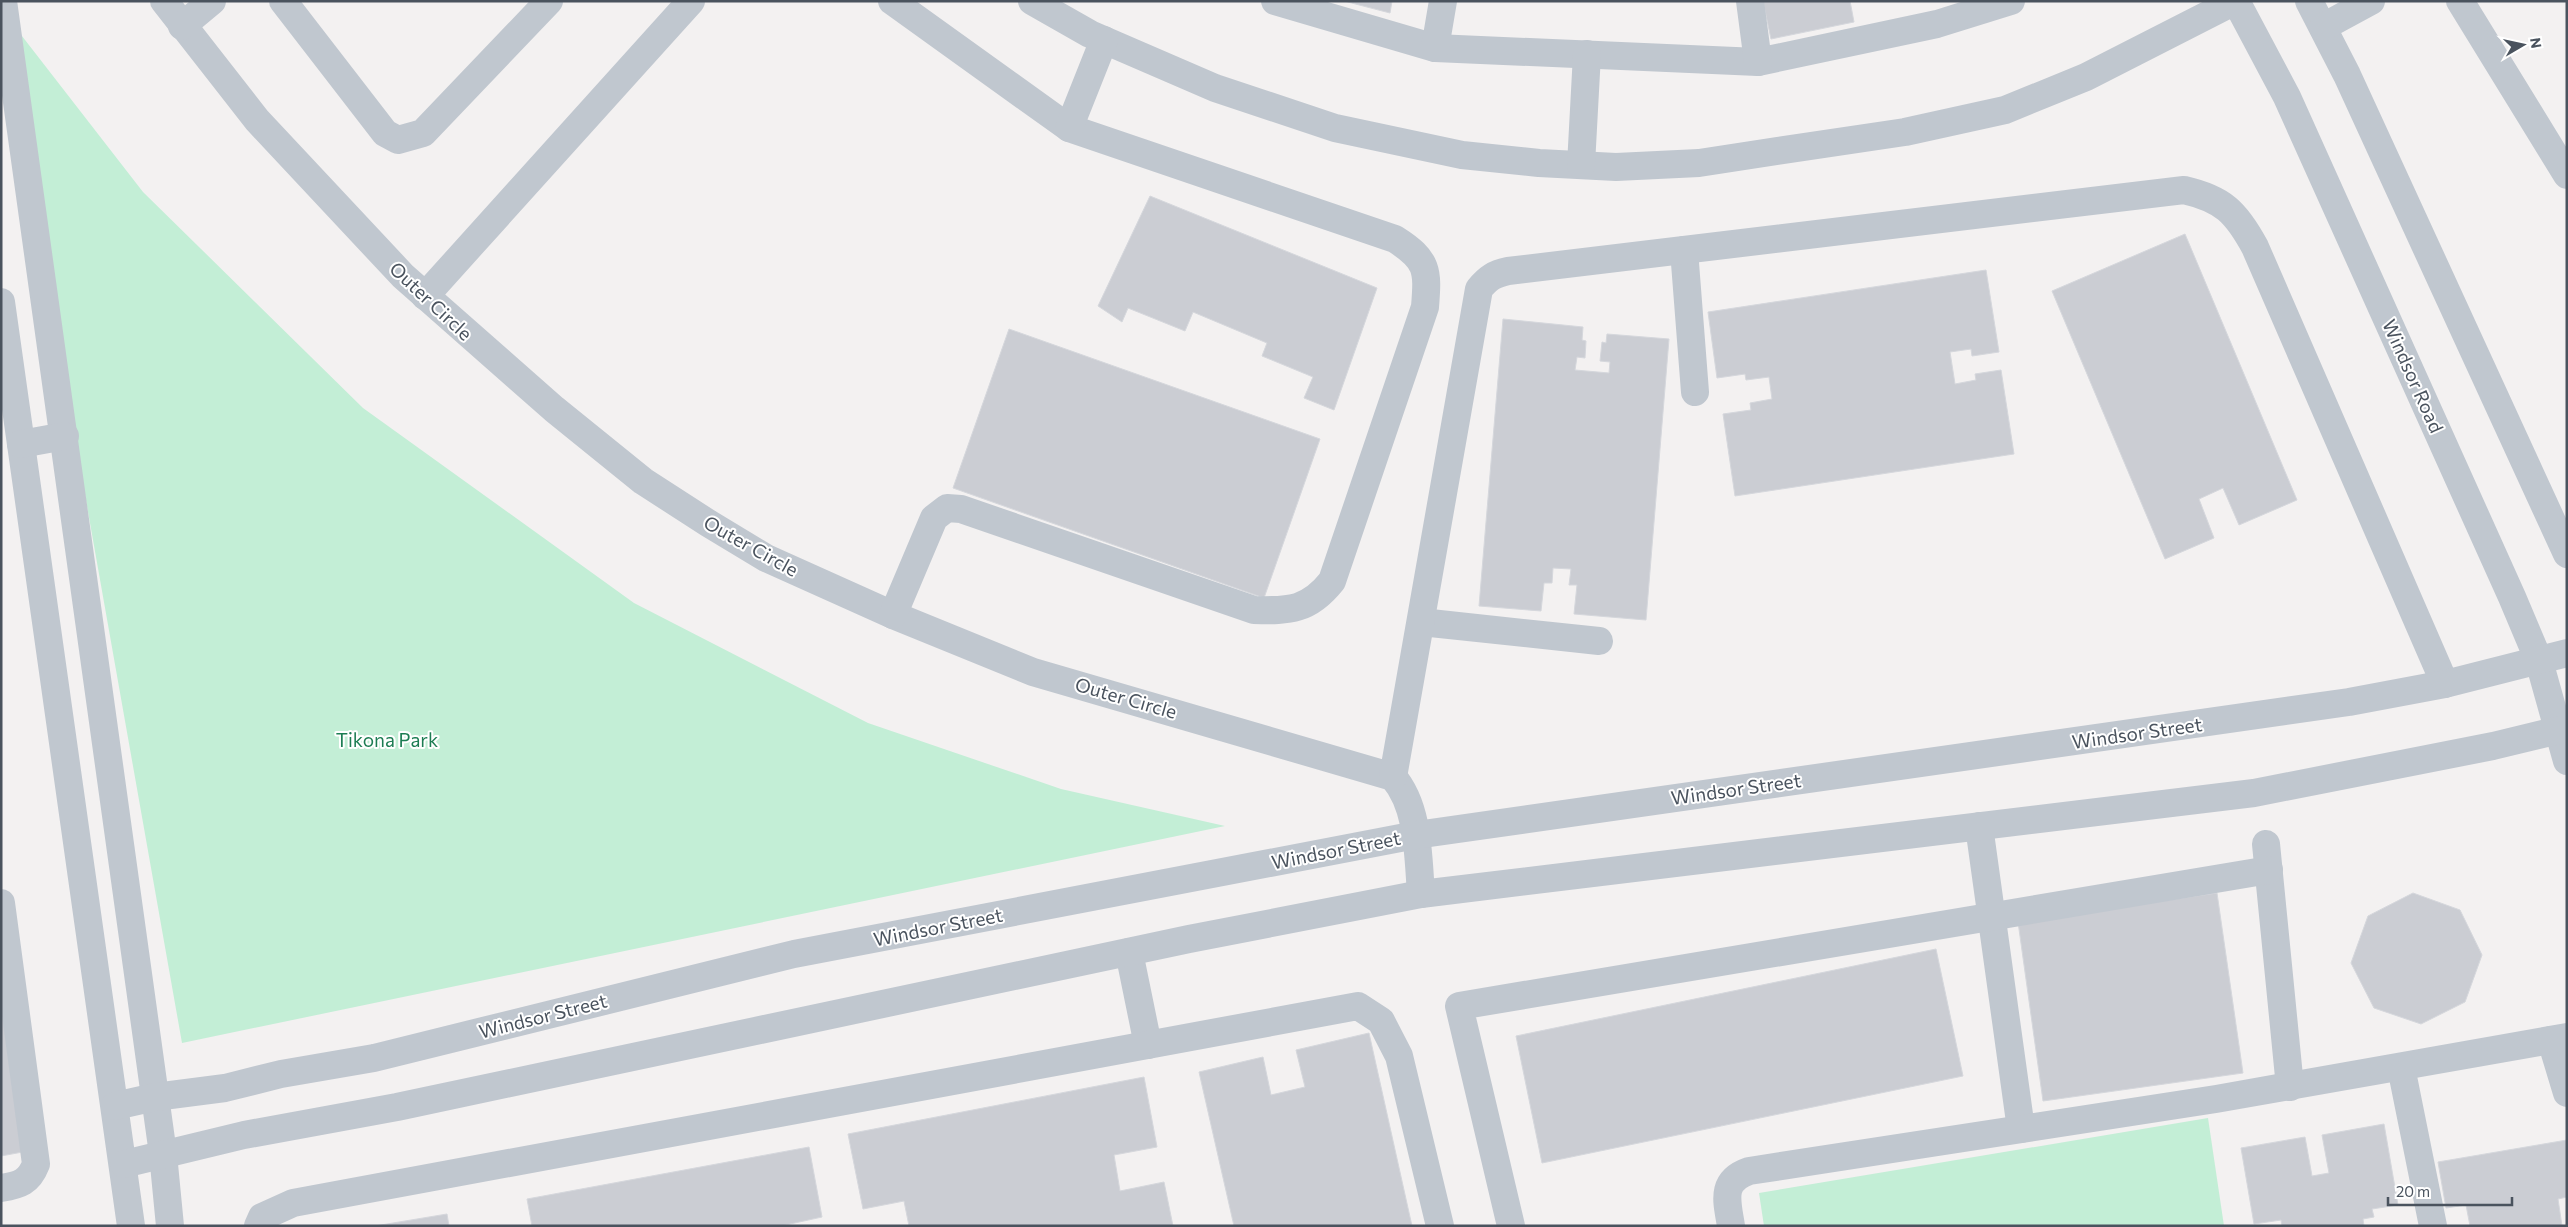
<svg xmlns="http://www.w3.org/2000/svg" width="2568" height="1227" font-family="Commissioner,sans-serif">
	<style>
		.green { fill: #c3eed6 }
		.building { fill: #cbcdd3; stroke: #d5d7dc }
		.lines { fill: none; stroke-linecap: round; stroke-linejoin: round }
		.street { stroke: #c0c7cf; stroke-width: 28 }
		.labels { text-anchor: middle; stroke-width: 4; stroke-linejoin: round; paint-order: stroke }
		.street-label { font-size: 19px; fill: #4a535e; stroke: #fff }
		.park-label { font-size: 19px; fill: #1d7d53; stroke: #fff }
	</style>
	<rect width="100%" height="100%" fill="#f3f1f1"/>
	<g class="green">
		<polygon points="1,9 143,192 363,408 634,603 868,723 1061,789 1225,826 182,1043 1,20"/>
		<polygon points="2208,1118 2224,1226 1764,1226 1759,1193"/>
	</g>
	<g class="building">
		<polygon points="1344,1 1392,1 1390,13"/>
		<polygon points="1763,1 1850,1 1854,22 1771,39"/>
		<polygon points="1150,196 1377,288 1334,410 1304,398 1313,377 1262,356 1267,343 1193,312 1185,331 1128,308 1122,322 1098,306"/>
		<polygon points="2185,234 2297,500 2239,525 2223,488 2199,499 2214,538 2165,559 2052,291"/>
		<polygon points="1986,270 1999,352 1972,356 1971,349 1950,352 1955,384 1976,380 1975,374 2001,370 2014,454 1735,496 1723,414 1751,410 1750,403 1772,399 1769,377 1746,380 1745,374 1717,378 1708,312"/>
		<polygon points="1503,319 1583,327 1582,340 1586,341 1585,358 1577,357 1575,370 1609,373 1610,362 1600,361 1602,342 1606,343 1607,334 1669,339 1646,620 1574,614 1577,585 1569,585 1571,569 1553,568 1552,583 1544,583 1541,611 1479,606"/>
		<polygon points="1009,329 1320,439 1264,598 953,488"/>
		<polygon points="2217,893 2243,1073 2043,1101 2018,922"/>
		<polygon points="2413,893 2460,910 2482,955 2465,1002 2421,1024 2374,1008 2351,963 2368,916"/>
		<polygon points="1936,949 1963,1076 1542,1163 1516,1036"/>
		<polygon points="1,1001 28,1151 1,1156"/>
		<polygon points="1369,1033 1412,1226 1234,1226 1199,1072 1263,1057 1271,1095 1305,1087 1296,1050"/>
		<polygon points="1144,1077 1157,1147 1114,1155 1120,1191 1164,1182 1173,1226 909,1226 904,1201 863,1209 848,1134"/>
		<polygon points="2384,1124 2398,1205 2372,1209 2374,1217 2363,1219 2364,1226 2282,1226 2281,1220 2254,1224 2241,1148 2305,1137 2312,1176 2329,1173 2322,1135"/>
		<polygon points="2567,1140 2567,1197 2558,1199 2562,1226 2470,1226 2466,1205 2446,1208 2438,1162"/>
		<polygon points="809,1147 822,1217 781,1226 532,1226 527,1199"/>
		<polygon points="447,1214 449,1226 375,1226"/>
	</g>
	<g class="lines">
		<g class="street">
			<polyline points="3,1 163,1154 170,1226"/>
			<path d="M 164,1 L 257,120 L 403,276 L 554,409 L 643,481 L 708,523 L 766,558 L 893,615 L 1033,672 L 1393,777 C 1419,807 1418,856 1421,894"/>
			<polyline points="283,1 385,133 398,140 423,133 549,1"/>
			<path d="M 892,1 L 1069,128 L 1395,239 C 1428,260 1428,270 1425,307 L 1332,581 C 1309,610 1290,611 1254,610 L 961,509 L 947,508 L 934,518 L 893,615"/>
			<polyline points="1032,1 1090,34 1215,88 1335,128 1462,155 1539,163 1616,167 1699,163 1777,151 1905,132 2005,110 2086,77 2235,1"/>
			<polyline points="1275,1 1435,48 1758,62 1937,24 2011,1"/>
			<polyline points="1750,1 1758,62"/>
			<polyline points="2236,1 2287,97 2512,597 2539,661 2567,761"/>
			<polyline points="2309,1 2347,75 2567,554"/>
			<polyline points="2460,1 2567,175"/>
			<polyline points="182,26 212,1"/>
			<polyline points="2323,27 2371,1"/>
			<polyline points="1435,48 1443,1"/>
			<polyline points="1069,128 1104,40"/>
			<polyline points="1581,165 1587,54"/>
			<polyline points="1684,250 1695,392"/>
			<polyline points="425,296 691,1"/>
			<polyline points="1,302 131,1226"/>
			<polyline points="21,444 65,436"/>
			<polyline points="1421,622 1599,641"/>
			<path d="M 1393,777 L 1479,289 C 1488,278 1494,274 1508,271 L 2184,190 C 2223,199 2236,212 2255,247 L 2445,684"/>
			<polyline points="1979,826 2021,1129"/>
			<polyline points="2266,844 2290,1087"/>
			<path d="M 1,903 L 36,1164 C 29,1182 20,1185 1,1188"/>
			<polyline points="1129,952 1148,1045"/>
			<polyline points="2551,1040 2567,1093"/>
			<polyline points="2401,1067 2433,1226"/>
			<polyline points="115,1106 155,1097 225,1088 281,1074 374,1058 794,954 1416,835 2349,702 2445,684 2567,653"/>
			<polyline points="124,1164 244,1135 397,1107 1189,939 1421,894 2254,793 2493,746 2567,728"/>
			<polyline points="258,1226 262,1217 293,1203 1358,1006 1381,1021 1399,1056 1440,1226"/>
			<polyline points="1511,1226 1459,1006 2269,870"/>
			<path d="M 1731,1226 C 1727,1201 1720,1181 1749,1171 L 2216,1099 L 2567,1037"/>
		</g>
	</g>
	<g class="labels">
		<g class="street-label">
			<text transform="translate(431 301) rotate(43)" y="7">Outer Circle</text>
			<text transform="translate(2413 376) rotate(66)" y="7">Windsor Road</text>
			<text transform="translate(751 546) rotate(29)" y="7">Outer Circle</text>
			<text transform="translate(1126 698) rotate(16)" y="7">Outer Circle</text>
			<text transform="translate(2137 733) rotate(-8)" y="7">Windsor Street</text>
			<text transform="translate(1736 789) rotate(-8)" y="7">Windsor Street</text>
			<text transform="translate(1336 850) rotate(-11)" y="7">Windsor Street</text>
			<text transform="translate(938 927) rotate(-11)" y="7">Windsor Street</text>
			<text transform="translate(543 1016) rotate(-14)" y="7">Windsor Street</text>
		</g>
		<g class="park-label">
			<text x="387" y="747">Tikona Park</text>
		</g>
	</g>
	<rect width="2568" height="1227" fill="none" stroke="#4a535e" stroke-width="5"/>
	<g transform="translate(2523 45) rotate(81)" stroke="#ffffff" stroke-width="4" paint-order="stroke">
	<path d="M0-4L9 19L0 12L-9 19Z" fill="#4a535e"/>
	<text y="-8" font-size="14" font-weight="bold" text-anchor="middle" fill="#4a535e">N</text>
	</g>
	<path d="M2388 1197v8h124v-8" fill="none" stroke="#4a535e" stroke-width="2.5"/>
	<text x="2396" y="1197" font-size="15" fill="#4a535e" stroke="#ffffff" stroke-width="4" paint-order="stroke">20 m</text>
</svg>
